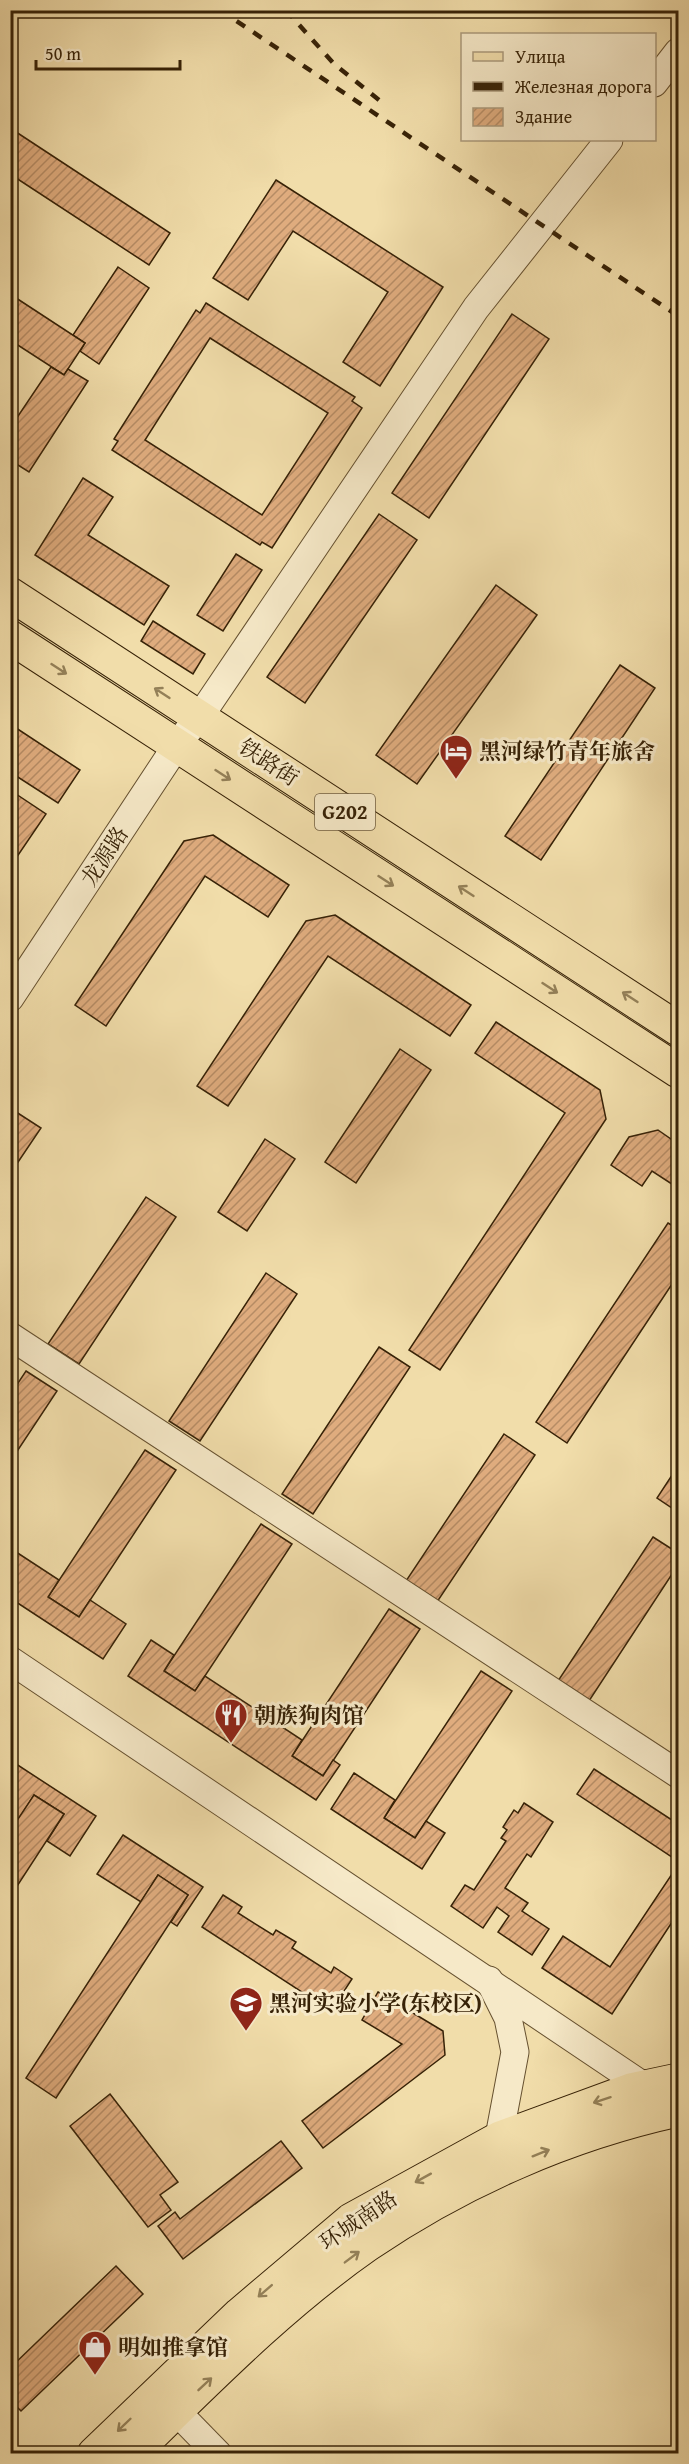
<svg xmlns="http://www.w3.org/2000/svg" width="689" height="2464" font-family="'Gentium Book Plus','Noto Serif SC',serif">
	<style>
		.building { fill: url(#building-hatch); stroke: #372207; stroke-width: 1.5; fill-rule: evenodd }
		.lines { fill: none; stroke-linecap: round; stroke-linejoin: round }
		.minor-casing { stroke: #665130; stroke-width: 29 }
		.major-casing { stroke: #372207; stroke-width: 35 }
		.minor { stroke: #f6e9c8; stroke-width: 27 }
		.major { stroke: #f1ddaa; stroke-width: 33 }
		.rail { stroke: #372207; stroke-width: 4.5; stroke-dasharray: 10 10; stroke-linecap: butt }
		.oneway { stroke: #948058 }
		.labels { text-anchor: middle; stroke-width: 6; stroke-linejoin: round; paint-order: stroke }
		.shield { fill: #f6e9c8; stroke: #705e41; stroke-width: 1.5 }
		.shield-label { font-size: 21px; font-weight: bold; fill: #372207 }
		.poi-label { font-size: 22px; font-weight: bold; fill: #372207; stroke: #f6e9c8; text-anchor: start }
		.street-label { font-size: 22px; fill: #372207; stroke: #f6e9c8 }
	</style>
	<defs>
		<pattern id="building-hatch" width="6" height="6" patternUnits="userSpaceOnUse" patternTransform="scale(1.5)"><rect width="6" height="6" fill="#dfac7e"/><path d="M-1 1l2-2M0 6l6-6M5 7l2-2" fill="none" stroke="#b68c65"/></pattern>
	</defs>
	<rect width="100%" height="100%" fill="#f1ddaa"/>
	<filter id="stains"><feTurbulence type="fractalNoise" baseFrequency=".00333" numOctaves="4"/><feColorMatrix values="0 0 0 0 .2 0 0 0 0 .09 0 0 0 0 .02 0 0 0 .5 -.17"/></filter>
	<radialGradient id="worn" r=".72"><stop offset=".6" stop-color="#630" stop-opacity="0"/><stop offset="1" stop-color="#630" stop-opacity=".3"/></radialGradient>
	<g class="building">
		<polygon points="10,128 170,233 149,265 10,174"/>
		<polygon points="276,180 443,287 380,386 343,362 388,292 293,231 248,300 213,278"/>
		<polygon points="118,267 149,288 99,364 80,351 85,343 73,335"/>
		<polygon points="10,294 85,343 64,375 10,340"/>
		<path d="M 206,303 L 355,397 L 352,401 L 362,408 L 272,548 L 262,542 L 260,545 L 112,450 L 118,441 L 114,439 L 196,310 L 200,313 ZM 210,338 L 328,413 L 262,515 L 145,440 Z"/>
		<polygon points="512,314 549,339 429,518 392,493"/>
		<polygon points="51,367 64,375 68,369 88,381 29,472 10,460 10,428"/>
		<polygon points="83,478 113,497 88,535 169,586 144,625 35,555"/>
		<polygon points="379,514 417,540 305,703 267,677"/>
		<polygon points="236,554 262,570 223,631 197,615"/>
		<polygon points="496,585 537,615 417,784 376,755"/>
		<polygon points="153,621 205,654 193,674 141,641"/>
		<polygon points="620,665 655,688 541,860 505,836"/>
		<polygon points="10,724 80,770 58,803 10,772"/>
		<polygon points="10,790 46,814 10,867"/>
		<polygon points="213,835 289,885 268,917 205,876 106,1026 75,1005 184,841"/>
		<polygon points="335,915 471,1005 450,1036 328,956 228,1106 197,1086 306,921"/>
		<polygon points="496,1022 600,1090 606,1119 440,1370 409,1350 565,1113 475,1053"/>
		<polygon points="400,1049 431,1070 356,1183 325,1162"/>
		<polygon points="10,1108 41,1128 10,1174"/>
		<polygon points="658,1130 678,1144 678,1188 652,1171 642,1186 611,1165 629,1137"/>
		<polygon points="265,1139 295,1159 247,1231 218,1212"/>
		<polygon points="146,1197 176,1217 79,1364 48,1344"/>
		<polygon points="668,1223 678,1229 678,1275 567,1443 536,1422"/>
		<polygon points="266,1273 297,1294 200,1441 169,1421"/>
		<polygon points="379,1347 410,1367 313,1514 282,1494"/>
		<polygon points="26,1371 57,1391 10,1462 10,1395"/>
		<polygon points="504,1434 535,1455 437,1602 406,1581"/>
		<polygon points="145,1450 176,1470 79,1617 48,1597"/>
		<polygon points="678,1466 678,1512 657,1498"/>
		<polygon points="261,1524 292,1544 195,1691 164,1671"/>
		<polygon points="653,1537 678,1553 678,1565 587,1704 556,1684"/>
		<polygon points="10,1548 59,1580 48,1597 79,1617 90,1600 126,1624 103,1659 10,1598"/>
		<polygon points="389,1609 420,1629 323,1776 292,1756"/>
		<polygon points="151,1640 174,1655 164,1671 195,1691 205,1676 302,1740 292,1756 323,1776 333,1760 340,1765 316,1800 128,1676"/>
		<polygon points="481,1671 512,1691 415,1838 384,1818"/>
		<polygon points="10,1760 96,1816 70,1856 47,1841 64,1814 34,1795 17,1822 10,1818"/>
		<polygon points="594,1769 678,1824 678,1861 577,1794"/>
		<polygon points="354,1773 395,1800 384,1818 415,1838 426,1821 445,1833 422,1869 331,1809"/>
		<polygon points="34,1795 64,1814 10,1897 10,1831"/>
		<polygon points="524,1803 553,1822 531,1857 527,1854 505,1888 528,1903 522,1911 549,1929 532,1955 498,1932 509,1916 497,1907 483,1928 451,1906 465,1885 474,1890 506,1841 501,1838 507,1830 503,1827 514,1810 518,1813"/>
		<polygon points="123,1835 203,1887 177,1926 171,1922 188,1895 158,1875 141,1902 97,1874"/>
		<polygon points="678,1865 678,1913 612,2014 542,1968 563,1936 610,1967"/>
		<polygon points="158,1875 188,1895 56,2098 26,2078"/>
		<polygon points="223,1895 242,1907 238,1913 273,1935 276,1930 296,1942 292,1948 331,1973 334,1967 352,1979 331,2011 202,1927"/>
		<polygon points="378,1992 443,2031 445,2055 323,2148 302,2121 402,2044 362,2020"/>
		<polygon points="110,2094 178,2182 160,2195 171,2210 148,2227 70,2126"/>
		<polygon points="281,2141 302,2168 183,2259 158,2226 175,2212 180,2219"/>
		<polygon points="116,2266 143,2294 21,2411 10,2400 10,2368"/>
	</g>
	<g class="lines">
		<g class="minor-casing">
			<g id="minor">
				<polyline points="654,83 678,52"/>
				<polyline points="10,998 177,745 207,706 476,308 609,140"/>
				<polyline points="10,1336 678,1774"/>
				<polyline points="10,1660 657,2095"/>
				<polyline points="489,1980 508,2018 515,2052 496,2153"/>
				<polyline points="176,2411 218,2454"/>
			</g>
		</g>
		<g class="major-casing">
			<g id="major">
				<polyline points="10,594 678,1029"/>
				<polyline points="10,637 678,1071"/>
				<polyline points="94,2454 240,2314 351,2220 500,2138 631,2090 678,2080"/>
				<path d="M 132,2454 C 207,2381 281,2305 367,2245 C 461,2181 568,2134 678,2110"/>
			</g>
		</g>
		<use href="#minor" class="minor"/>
		<use href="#major" class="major"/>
		<g class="rail">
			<polyline points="220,10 678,316"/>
			<polyline points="286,10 334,64 379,100"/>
		</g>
	</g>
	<defs><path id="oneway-shaft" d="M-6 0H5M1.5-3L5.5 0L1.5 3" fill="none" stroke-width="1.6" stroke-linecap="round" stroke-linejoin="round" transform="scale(1.5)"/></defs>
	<g class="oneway">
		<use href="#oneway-shaft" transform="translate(59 669) rotate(33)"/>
		<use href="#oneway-shaft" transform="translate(162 693) rotate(-147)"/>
		<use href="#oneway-shaft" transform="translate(223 775) rotate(33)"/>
		<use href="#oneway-shaft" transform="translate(386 881) rotate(33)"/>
		<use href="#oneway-shaft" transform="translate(466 891) rotate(-147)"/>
		<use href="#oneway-shaft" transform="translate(550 988) rotate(33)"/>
		<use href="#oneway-shaft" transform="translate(630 997) rotate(-147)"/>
		<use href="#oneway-shaft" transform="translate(602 2100) rotate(162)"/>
		<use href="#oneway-shaft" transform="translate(541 2153) rotate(-22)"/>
		<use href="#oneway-shaft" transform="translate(423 2178) rotate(151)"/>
		<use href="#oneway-shaft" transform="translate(352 2257) rotate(-37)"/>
		<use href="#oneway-shaft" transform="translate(265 2291) rotate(139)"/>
		<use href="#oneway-shaft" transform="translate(205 2384) rotate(-43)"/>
		<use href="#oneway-shaft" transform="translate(124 2425) rotate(136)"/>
	</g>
	<defs>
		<g id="hotel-pin" transform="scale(1.725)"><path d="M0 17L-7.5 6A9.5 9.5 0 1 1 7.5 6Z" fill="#8f2418" stroke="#f6e9c8"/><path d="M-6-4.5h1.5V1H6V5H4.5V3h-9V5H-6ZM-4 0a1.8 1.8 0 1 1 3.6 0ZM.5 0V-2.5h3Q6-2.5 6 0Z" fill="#fff"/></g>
		<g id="restaurant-pin" transform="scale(1.725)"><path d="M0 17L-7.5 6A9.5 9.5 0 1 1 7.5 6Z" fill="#8f2418" stroke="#f6e9c8"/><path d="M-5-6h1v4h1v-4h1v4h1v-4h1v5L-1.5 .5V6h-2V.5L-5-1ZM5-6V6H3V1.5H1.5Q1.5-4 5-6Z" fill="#fff"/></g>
		<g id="school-pin" transform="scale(1.725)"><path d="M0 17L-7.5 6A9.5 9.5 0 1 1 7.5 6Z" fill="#8f2418" stroke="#f6e9c8"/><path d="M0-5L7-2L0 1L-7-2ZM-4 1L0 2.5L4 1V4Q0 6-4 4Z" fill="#fff"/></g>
		<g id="shop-pin" transform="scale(1.725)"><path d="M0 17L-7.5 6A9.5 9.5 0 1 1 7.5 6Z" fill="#8f2418" stroke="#f6e9c8"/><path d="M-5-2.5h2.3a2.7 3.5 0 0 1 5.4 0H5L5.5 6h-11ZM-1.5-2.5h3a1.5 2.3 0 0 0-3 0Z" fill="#fff"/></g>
	</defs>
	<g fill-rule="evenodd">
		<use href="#hotel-pin" x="456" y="751"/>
		<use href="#restaurant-pin" x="231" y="1715"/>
		<use href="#school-pin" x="246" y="2003"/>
		<use href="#shop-pin" x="95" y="2347"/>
	</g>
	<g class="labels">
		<rect class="shield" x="315" y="794" width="60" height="36" rx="4.5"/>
		<g class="shield-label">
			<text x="345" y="819">G202</text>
		</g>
		<g class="poi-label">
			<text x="479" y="759">黑河绿竹青年旅舍</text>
			<text x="254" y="1723">朝族狗肉馆</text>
			<text x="269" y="2011">黑河实验小学(东校区)</text>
			<text x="118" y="2355">明如推拿馆</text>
		</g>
		<g class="street-label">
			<text transform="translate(269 762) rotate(33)" y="8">铁路街</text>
			<text transform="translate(104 856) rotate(-57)" y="8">龙源路</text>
			<text transform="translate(358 2220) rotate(-34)" y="8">环城南路</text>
		</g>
	</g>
	<rect width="689" height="2464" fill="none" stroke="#f1ddaa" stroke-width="36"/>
	<rect x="12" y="12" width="665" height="2440" fill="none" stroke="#372207" stroke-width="3"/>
	<rect x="18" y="18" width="653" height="2428" fill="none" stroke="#372207" stroke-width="1.5"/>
	<rect x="461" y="33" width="195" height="108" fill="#f6e9c8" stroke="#aa997b" stroke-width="1.5"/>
	<rect x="473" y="52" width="30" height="9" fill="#f1ddaa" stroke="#aa997b" stroke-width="1.5"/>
	<text x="515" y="63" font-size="18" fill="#372207">Улица</text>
	<rect x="473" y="82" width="30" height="9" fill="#372207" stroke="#aa997b" stroke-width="1.5"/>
	<text x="515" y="93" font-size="18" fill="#372207">Железная дорога</text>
	<rect x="473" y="108" width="30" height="18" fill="url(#building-hatch)" stroke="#aa997b" stroke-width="1.5"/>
	<text x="515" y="123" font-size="18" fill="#372207">Здание</text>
	<path d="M36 60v9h144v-9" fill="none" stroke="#372207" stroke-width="3"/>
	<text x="45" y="60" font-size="18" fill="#372207" stroke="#f6e9c8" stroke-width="4.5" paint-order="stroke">50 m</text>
	<rect width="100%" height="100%" filter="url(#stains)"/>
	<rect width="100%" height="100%" fill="url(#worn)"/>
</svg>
